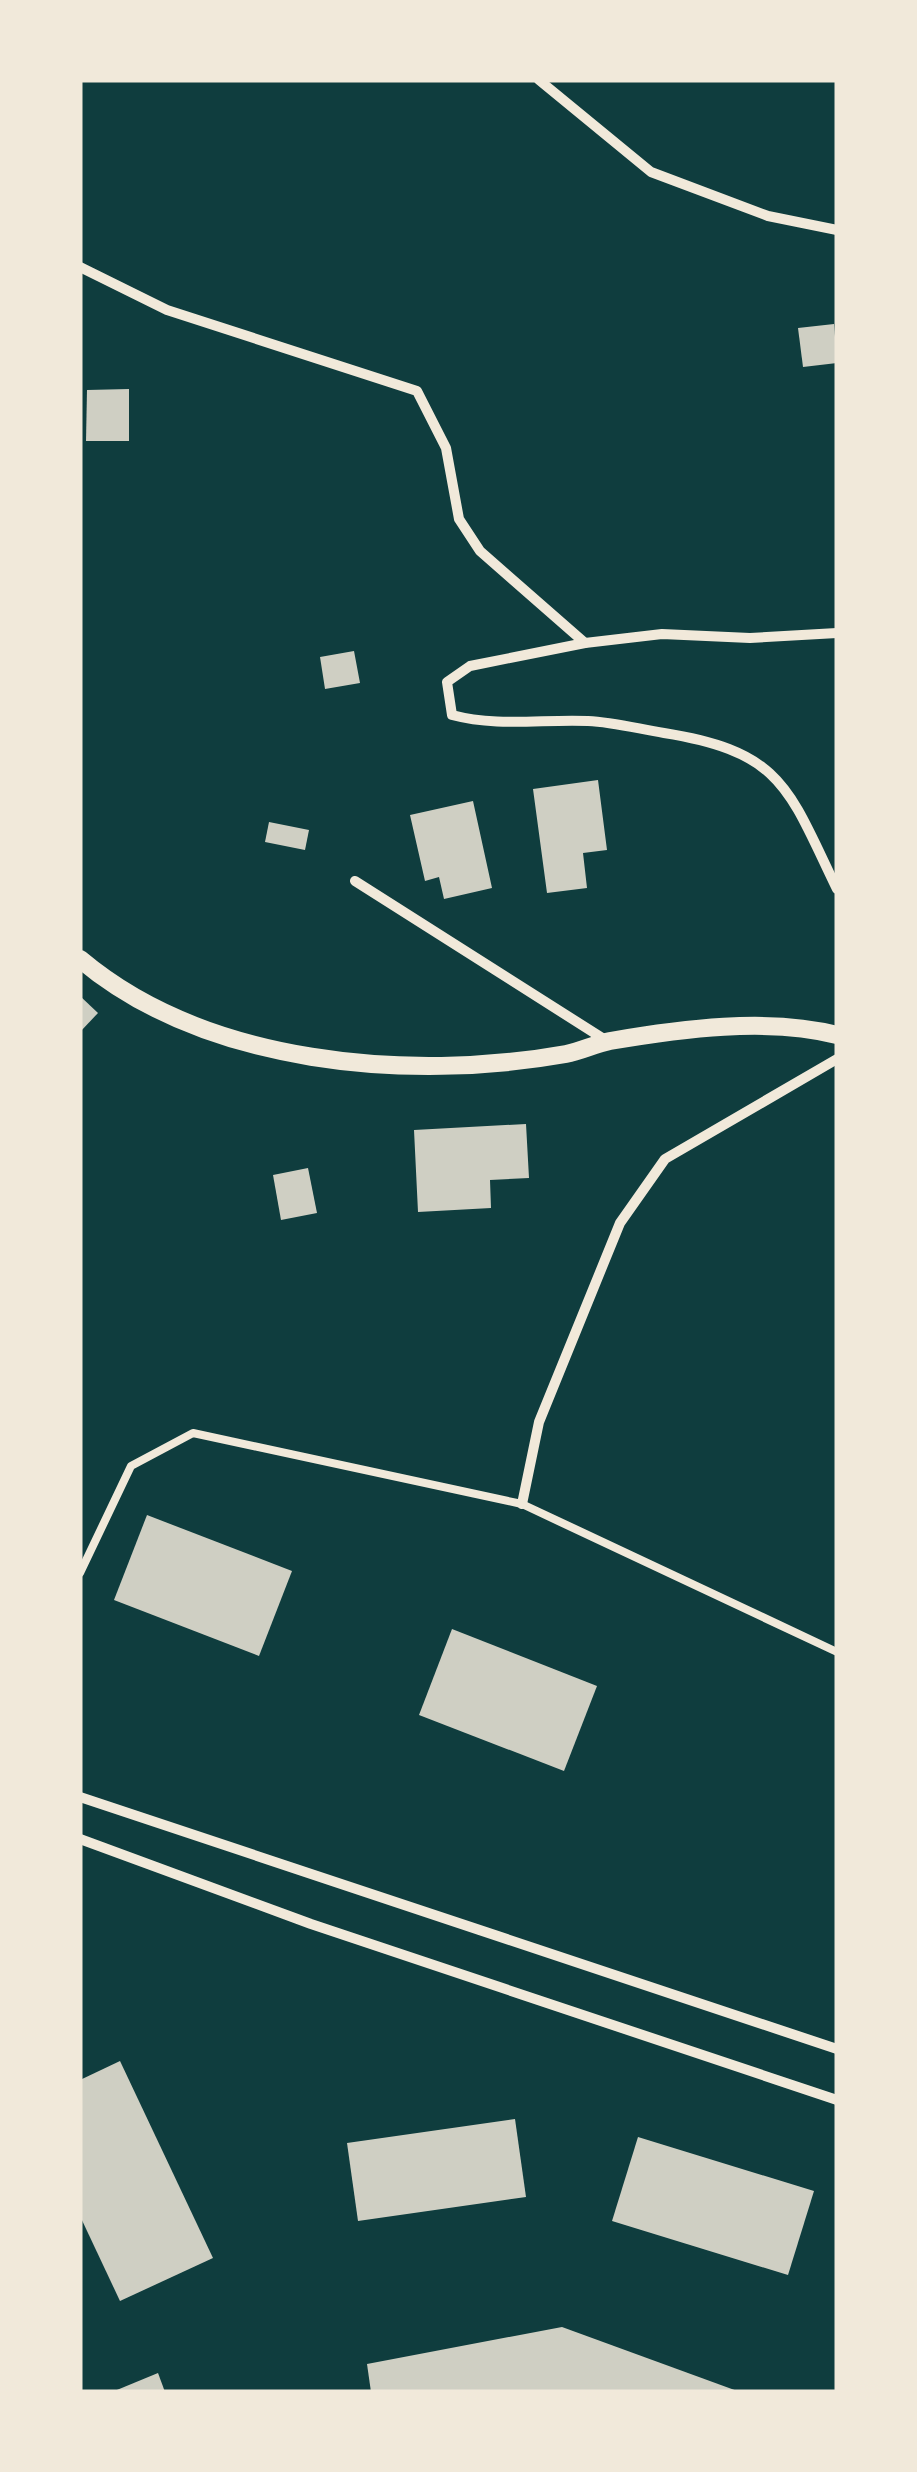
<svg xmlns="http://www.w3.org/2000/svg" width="917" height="2472" font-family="'Playfair Display',serif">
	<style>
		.building { fill: #cfcfc3 }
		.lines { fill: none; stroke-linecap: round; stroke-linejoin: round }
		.service { stroke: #f1e9da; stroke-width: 8 }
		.minor { stroke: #f1e9da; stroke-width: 10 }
		.tertiary { stroke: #f1e9da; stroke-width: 18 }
	</style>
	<rect width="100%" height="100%" fill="#0f3d3e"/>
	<g class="building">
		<polygon points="834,324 837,363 803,367 798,328"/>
		<polygon points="129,389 129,441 86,441 87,390"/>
		<polygon points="354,651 360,683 325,689 320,657"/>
		<polygon points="598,780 607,850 583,853 587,888 547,893 533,789"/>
		<polygon points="473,801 492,888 444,899 439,877 425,881 410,815"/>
		<polygon points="269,822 309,830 305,850 265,842"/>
		<polygon points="80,996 98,1013 80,1032"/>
		<polygon points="526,1124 529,1178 490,1180 491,1208 418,1212 414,1130"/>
		<polygon points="308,1168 317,1213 281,1220 273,1175"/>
		<polygon points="147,1515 292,1571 259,1656 114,1600"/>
		<polygon points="452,1629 597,1686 564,1771 419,1715"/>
		<polygon points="120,2061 213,2258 120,2301 80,2216 80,2080"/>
		<polygon points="515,2119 526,2197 358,2221 347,2143"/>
		<polygon points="638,2137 814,2191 788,2275 612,2221"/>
		<polygon points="562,2327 740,2392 371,2392 367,2364"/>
		<polygon points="158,2373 165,2392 112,2392"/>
	</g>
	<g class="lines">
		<polyline class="service" points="80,1573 131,1466 193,1433 522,1504 837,1652"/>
		<g class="minor">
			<polyline points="539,80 651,172 768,216 837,230"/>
			<polyline points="80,267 167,310 417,391 446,448 459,519 480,551 585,643"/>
			<path d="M 837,633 L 750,638 L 662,634 L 585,643 L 470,666 L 447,682 L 452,715 C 497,727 542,719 588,721 C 613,722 639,729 664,733 C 783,752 788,788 837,889"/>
			<polyline points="355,881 607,1041"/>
			<polyline points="522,1504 539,1422 620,1223 665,1159 837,1059"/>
			<polyline points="80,1797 837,2049"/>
			<polyline points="80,1839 311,1924 837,2100"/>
		</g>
		<path class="tertiary" d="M 80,959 C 206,1065 409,1082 566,1054 C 581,1051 595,1044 610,1041 C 680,1029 768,1017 837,1035"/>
	</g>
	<rect width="917" height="2472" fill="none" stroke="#f1e9da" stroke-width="165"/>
</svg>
